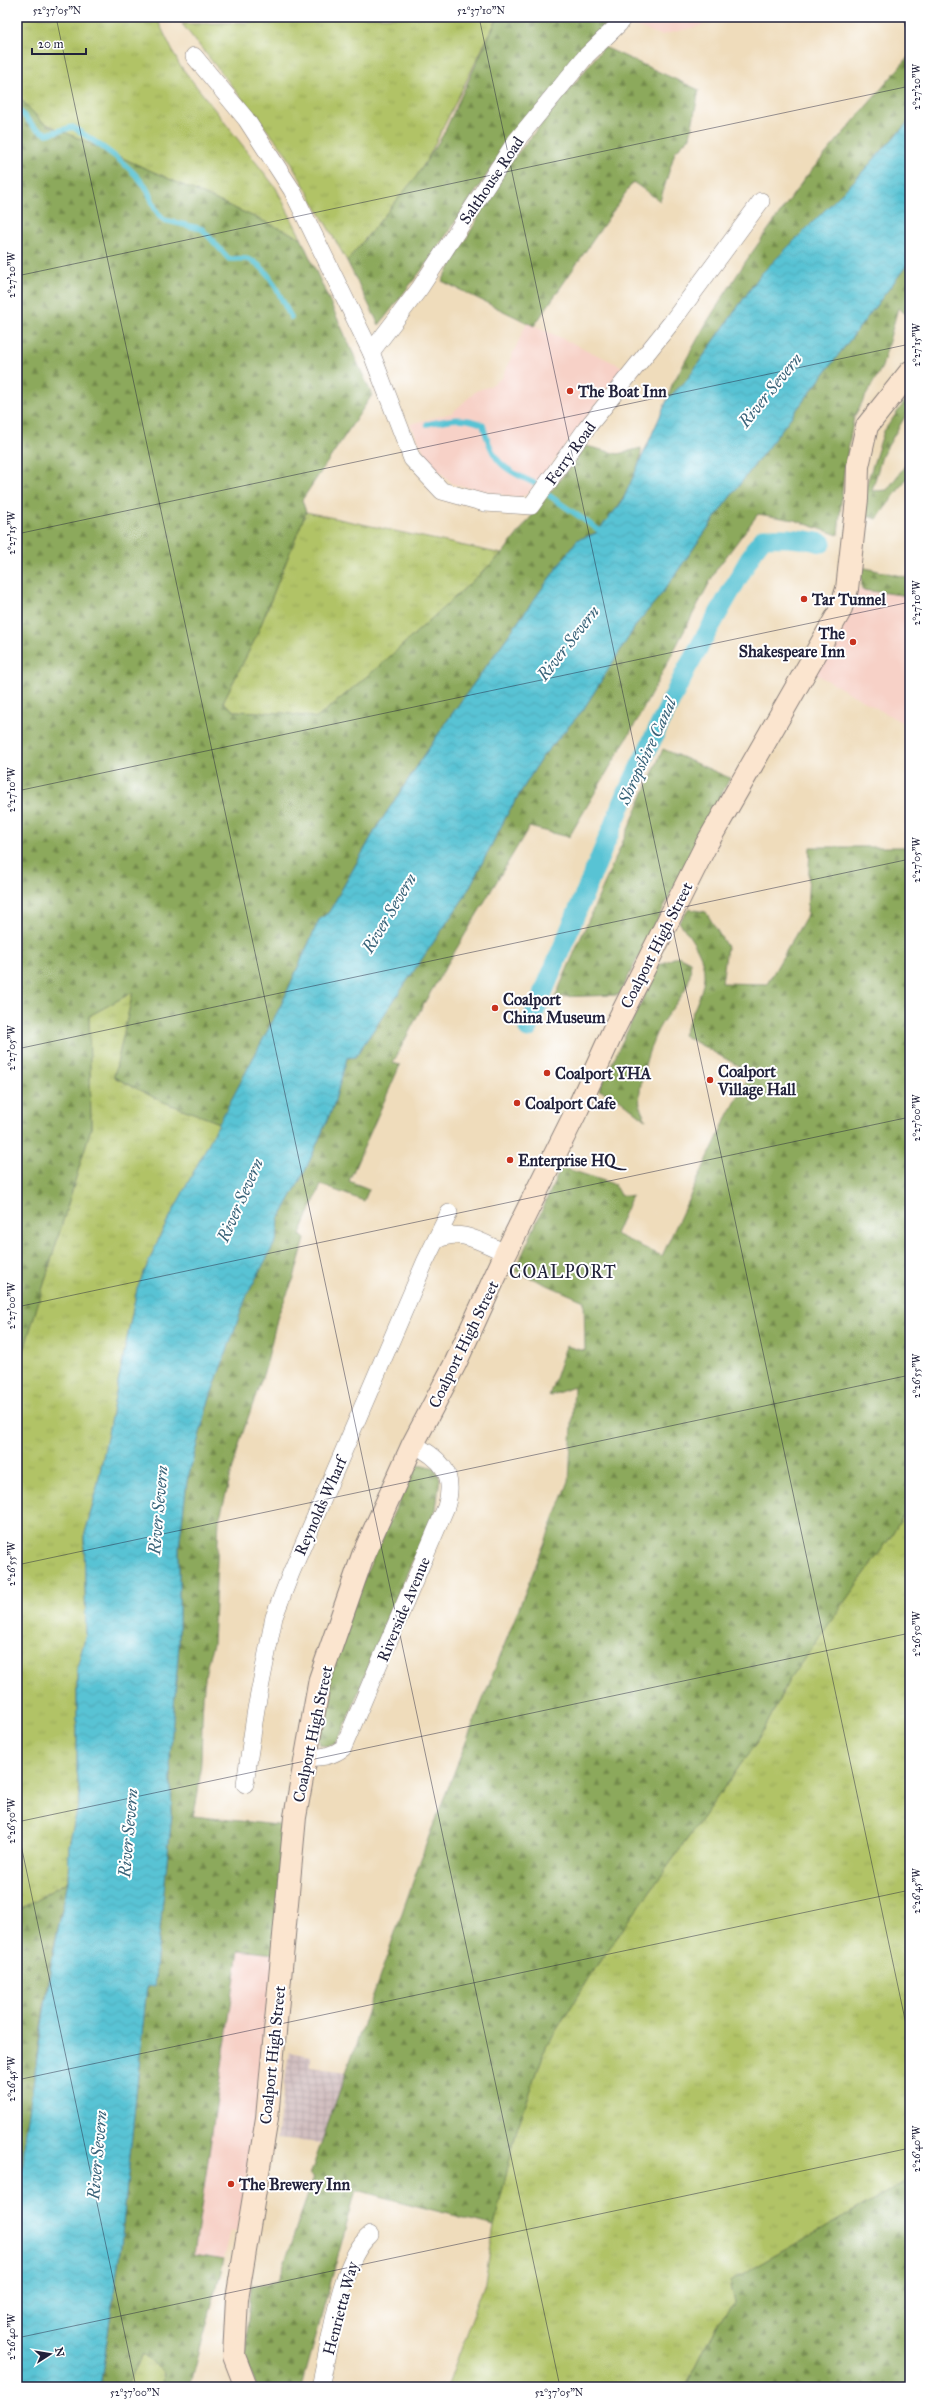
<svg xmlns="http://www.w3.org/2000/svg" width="927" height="2404" font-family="'IM FELL Great Primer',serif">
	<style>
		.built { fill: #f7d1c7 }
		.industrial { fill: url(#industrial-grid) }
		.grass { fill: url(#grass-tufts); stroke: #6a7250 }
		.forest { fill: url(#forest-firs); stroke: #57664b }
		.water { fill: url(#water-waves); stroke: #3e7288 }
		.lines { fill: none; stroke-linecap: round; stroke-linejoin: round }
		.stream { stroke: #59c3d4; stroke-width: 5.5 }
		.canal { stroke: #59c3d4; stroke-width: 19 }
		.street-casing { stroke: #887f7b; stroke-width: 18 }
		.secondary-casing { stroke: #887f7b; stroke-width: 24 }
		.street { stroke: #fff; stroke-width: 17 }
		.secondary { stroke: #fbe5cf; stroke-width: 22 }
		.ticks { fill: none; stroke: #22223b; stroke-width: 1; stroke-opacity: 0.45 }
		.poi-dot { fill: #c8321e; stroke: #fff; stroke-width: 1.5 }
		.labels { text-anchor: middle; stroke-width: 4; stroke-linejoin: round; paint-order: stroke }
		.street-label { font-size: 16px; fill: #22223b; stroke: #fff }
		.poi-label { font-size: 16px; font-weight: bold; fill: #22223b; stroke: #fff; text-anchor: start }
		.water-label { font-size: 17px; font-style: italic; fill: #386278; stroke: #fff }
		.quarter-label { font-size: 18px; letter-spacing: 1px; fill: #22223b; stroke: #fff }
		.neatline { fill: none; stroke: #22223b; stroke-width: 1.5 }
		.ticks-label { font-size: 10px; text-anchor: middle; fill: #22223b }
	</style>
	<defs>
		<pattern id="industrial-grid" width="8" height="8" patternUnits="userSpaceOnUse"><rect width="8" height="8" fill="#d2bfc0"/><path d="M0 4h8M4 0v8" fill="none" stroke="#b4a4a6"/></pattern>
		<pattern id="grass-tufts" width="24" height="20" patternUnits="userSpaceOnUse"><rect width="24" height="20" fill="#b1c366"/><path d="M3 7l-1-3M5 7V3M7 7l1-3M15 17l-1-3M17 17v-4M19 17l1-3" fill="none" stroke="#98a759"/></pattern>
		<pattern id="forest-firs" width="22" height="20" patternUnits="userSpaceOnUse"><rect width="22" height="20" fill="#8ca95b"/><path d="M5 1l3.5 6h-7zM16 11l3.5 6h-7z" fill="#72894c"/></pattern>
		<pattern id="water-waves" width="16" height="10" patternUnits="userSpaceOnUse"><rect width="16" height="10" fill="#59c3d4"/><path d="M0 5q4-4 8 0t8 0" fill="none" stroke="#4da7b7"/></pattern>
	</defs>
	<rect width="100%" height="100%" fill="#fff"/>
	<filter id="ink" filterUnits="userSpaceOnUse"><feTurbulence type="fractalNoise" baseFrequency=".025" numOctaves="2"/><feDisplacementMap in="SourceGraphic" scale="8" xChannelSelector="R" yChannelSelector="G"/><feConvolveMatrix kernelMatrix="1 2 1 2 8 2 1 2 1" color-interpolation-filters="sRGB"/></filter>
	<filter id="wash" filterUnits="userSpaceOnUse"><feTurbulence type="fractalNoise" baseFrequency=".012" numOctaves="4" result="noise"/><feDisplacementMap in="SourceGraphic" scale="16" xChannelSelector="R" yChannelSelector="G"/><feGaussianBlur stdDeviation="0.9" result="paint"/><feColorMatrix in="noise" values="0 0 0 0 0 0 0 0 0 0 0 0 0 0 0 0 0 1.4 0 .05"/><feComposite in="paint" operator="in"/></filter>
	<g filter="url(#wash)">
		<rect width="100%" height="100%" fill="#efdcbb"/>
		<g class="built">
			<polygon points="637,17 713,17 700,26 661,35 632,25"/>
			<polygon points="527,322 623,367 565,447 527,495 516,498 453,484 429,462 410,424 452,413 476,391 490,386 502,378"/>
			<polygon points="856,589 910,596 910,727 814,673"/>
			<polygon points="239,1950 275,1954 261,2090 238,2231 231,2230 224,2260 194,2255"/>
		</g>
		<polygon class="industrial" points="289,2052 311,2056 311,2067 348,2072 322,2143 277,2139"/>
		<g class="grass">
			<polygon points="17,17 156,17 179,64 276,188 301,238 42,122 17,95"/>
			<polygon points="289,17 498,17 427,160 416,177 347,261 285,152 182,24 286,21"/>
			<polygon points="306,512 502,554 384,662 317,718 283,713 234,711 223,702 256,637"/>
			<polygon points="133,992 114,1077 161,1101 220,1123 159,1238 137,1289 95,1497 84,1537 86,1635 77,1668 77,1771 80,1798 69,1845 68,1881 17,1911 17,1373 91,1128 89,1016"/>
			<polygon points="910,1504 910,2179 730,2281 735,2303 717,2323 686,2387 447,2387 485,2282 494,2226 517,2129 546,2047 590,1975 761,1736 789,1680 892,1535"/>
			<polygon points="143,2354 163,2373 162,2387 126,2387"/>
		</g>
		<g class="forest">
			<polygon points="498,17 612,17 508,144 430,259 379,325 347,261 416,177 443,135"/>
			<polygon points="604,47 699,90 690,137 675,152 660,201 633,182 534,326 442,281 509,164"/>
			<polygon points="910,55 910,120 856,179 761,274 686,381 668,398 672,385 707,322 746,261 805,178"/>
			<path d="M 17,95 L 42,122 L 301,238 L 372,395 L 302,500 L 306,512 L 256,637 L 223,702 L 234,711 L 283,713 L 317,718 L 384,662 L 502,554 L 586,446 L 618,454 L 641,448 C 643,469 613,522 595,533 C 589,536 583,538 577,540 L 449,718 L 377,827 L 329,912 L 319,920 L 282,1003 L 220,1123 L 161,1101 L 114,1077 L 133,992 L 89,1016 L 91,1128 L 17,1373 Z"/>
			<path d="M 910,261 L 910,317 L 898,308 L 882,367 L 854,417 L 844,472 L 838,535 L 794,520 L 758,514 L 716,570 L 638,719 L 569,837 L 529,827 L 423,1005 L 393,1063 L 400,1065 L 349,1181 L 369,1189 L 364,1201 L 321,1185 L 300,1234 L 305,1239 L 294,1278 L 278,1315 L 266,1366 L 241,1438 L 219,1520 L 213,1644 C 194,1698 209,1760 193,1816 L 287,1826 L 275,1954 L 239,1950 L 194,2255 L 224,2260 L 190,2387 L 162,2387 L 163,2373 L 143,2354 L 126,2387 L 100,2387 L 121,2245 L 147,1986 L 154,1986 L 172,1814 L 170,1757 L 179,1645 L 179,1547 L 187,1481 L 209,1400 L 247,1295 L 277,1239 L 279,1219 L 306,1169 L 333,1107 L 347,1058 L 355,1057 L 465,896 L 509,811 L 542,757 L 583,710 L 638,622 L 660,596 L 724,505 Z"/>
			<polygon points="910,394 910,408 882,456 872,491 887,490 910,459 910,474 877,519 862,515 866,486 884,431"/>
			<polygon points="861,567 910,578 910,596 862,590"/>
			<polygon points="663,749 730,778 619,995 555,997"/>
			<path d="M 810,847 L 910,847 L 910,1504 L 892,1535 L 789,1680 L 761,1736 L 590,1975 L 546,2047 L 517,2129 L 494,2226 L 356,2190 L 302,2387 L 256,2387 L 245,2355 L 251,2286 L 278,2281 L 314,2177 L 310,2175 L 429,1836 L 569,1481 L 574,1387 L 549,1396 L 566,1346 L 585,1351 L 584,1301 L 515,1271 L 561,1167 L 614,1184 L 620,1195 L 632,1196 L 615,1234 L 662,1256 L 724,1123 L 751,1073 L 683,1035 C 705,982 718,972 679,922 L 689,909 L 706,912 L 727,947 L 722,983 L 767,984 L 807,915 Z"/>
			<path d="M 678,956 L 690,962 C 694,989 673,1004 660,1026 C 650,1043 637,1086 640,1106 C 641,1111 644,1116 646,1120 L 618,1098 L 599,1090 L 659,965 Z"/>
			<polygon points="424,1465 435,1468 440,1478 436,1509 385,1623 344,1729 335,1744 327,1746 320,1745 317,1734 322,1705 351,1607 415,1466"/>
			<path d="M 68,1881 C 63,1908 56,1935 51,1961 C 36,2053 25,2145 17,2238 L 17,1911 Z"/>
			<polygon points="910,2179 910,2387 686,2387 717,2323 735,2303 730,2281"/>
		</g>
		<polygon class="water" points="910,120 910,261 724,505 660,596 638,622 583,710 542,757 509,811 465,896 355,1057 347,1058 333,1107 306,1169 279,1219 277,1239 247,1295 209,1400 187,1481 179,1547 179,1645 170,1757 172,1814 154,1987 147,1986 121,2245 100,2387 17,2387 17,2238 25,2138 52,1959 68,1881 69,1845 80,1798 77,1771 77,1668 86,1635 84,1537 95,1497 137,1289 159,1238 282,1003 319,920 329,912 377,827 449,718 577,540 596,533 622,502 668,398 686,381 761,274 856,179"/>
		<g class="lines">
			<g class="stream">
				<path d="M 17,108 L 34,127 L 47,134 L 73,127 C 98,144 126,161 145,186 C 153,198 152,210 164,220 L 202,229 L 229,259 C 235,259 245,258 250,260 C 272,269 280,299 291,317"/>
				<path d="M 427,424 C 447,420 464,415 483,425 C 493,462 500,467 534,483"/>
				<polyline points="550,496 600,531"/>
			</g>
			<path class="canal" d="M 528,1029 L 627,792 L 687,668 L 756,547 L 763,538 C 784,537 802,538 822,543"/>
		</g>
	</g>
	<g filter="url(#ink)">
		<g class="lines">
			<g class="street-casing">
				<g id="street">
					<polyline points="194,56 246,119 292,190 371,352 412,459 442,491 485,503 531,506 586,429 671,323 761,201"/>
					<polyline points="371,352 420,288 516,141 586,56 619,24 623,17"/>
					<path d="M 437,1240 C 460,1227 482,1243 506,1253"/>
					<path d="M 306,1758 C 321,1757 331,1757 343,1748 L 446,1507 C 456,1474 442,1459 413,1444"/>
					<polyline points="245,1784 256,1709 274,1617 291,1573 425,1262 449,1213"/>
					<path d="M 320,2387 C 330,2346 339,2261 370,2235"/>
				</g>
			</g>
			<g class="secondary-casing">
				<polyline id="secondary" points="246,2387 234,2356 237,2299 267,2118 295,1817 320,1679 363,1555 413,1444 455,1364 506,1253 578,1108 613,1031 706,845 840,611 847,589 857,499 858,466 867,426 910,372"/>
			</g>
			<use href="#street" class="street"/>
			<use href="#secondary" class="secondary"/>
		</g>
	</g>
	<path class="ticks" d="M 56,17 L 560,2387M 479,17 L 910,2043M 903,17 L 910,50M 17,18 L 23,17M 17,276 L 910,86M 17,534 L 910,344M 17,791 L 910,602M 17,1049 L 910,859M 17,1307 L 910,1117M 17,1565 L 910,1375M 17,1822 L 910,1633M 17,1826 L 136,2387M 17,2080 L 910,1890M 17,2338 L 910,2148"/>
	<g class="poi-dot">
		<circle cx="570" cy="391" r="4"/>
		<circle cx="804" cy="599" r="4"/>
		<circle cx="853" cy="642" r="4"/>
		<circle cx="495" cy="1008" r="4"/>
		<circle cx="547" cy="1073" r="4"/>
		<circle cx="710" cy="1080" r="4"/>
		<circle cx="517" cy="1103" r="4"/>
		<circle cx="510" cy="1160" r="4"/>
		<circle cx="231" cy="2184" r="4"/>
	</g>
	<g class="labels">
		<g class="street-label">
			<text transform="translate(491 180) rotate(-56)" y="6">Salthouse Road</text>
			<text transform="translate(570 453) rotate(-54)" y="6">Ferry Road</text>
			<text transform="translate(656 945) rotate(-63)" y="6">Coalport High Street</text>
			<text transform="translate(463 1344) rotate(-64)" y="6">Coalport High Street</text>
			<text transform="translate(320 1506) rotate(-66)" y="6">Reynolds Wharf</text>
			<text transform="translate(403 1609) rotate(-67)" y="6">Riverside Avenue</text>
			<text transform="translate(312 1734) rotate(-78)" y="6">Coalport High Street</text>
			<text transform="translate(272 2055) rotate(-84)" y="6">Coalport High Street</text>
			<text transform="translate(340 2308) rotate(-75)" y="6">Henrietta Way</text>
		</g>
		<g class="poi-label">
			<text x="578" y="397">The Boat Inn</text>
			<text x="812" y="605">Tar Tunnel</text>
			<text x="845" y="639" text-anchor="end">The<tspan x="845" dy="18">Shakespeare Inn</tspan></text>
			<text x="503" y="1005">Coalport<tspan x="503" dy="18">China Museum</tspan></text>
			<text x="718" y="1077">Coalport<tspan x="718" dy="18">Village Hall</tspan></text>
			<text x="555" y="1079">Coalport YHA</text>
			<text x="525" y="1109">Coalport Cafe</text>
			<text x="518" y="1166">Enterprise HQ</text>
			<text x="239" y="2190">The Brewery Inn</text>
		</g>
		<g class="water-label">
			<text transform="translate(770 390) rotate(-51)" y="6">River Severn</text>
			<text transform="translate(568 643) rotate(-52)" y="6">River Severn</text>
			<text transform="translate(647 751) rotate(-65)" y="6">Shropshire Canal</text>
			<text transform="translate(389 913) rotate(-59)" y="6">River Severn</text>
			<text transform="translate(240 1200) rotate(-66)" y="6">River Severn</text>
			<text transform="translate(158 1510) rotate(-85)" y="6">River Severn</text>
			<text transform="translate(128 1833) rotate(-85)" y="6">River Severn</text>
			<text transform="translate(97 2155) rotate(-85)" y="6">River Severn</text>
		</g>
		<g class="quarter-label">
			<text x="563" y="1278">COALPORT</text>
		</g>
	</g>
	<rect width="927" height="2404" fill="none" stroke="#fff" stroke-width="44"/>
	<g transform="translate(50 2354) rotate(78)" stroke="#ffffff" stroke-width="3" paint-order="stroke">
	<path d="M0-3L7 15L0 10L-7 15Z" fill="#22223b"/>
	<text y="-6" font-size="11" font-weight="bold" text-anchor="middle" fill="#22223b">N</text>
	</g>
	<path d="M32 48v6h54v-6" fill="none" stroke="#22223b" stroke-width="2"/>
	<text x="38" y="48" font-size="12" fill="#22223b" stroke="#ffffff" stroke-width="3" paint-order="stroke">20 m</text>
	<rect x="22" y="22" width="883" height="2360" class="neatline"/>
	<g class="ticks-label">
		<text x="57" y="14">52°37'05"N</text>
		<text x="481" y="14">52°37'10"N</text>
		<text transform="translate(916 87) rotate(-90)" y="4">2°27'20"W</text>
		<text transform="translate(11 275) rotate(-90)" y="4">2°27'20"W</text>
		<text transform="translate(916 345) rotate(-90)" y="4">2°27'15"W</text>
		<text transform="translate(11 533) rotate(-90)" y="4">2°27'15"W</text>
		<text transform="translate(916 603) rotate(-90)" y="4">2°27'10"W</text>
		<text transform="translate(11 790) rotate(-90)" y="4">2°27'10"W</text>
		<text transform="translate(916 860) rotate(-90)" y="4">2°27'05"W</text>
		<text transform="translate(11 1048) rotate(-90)" y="4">2°27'05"W</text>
		<text transform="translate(916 1118) rotate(-90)" y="4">2°27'00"W</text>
		<text transform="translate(11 1306) rotate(-90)" y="4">2°27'00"W</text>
		<text transform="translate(916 1376) rotate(-90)" y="4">2°26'55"W</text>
		<text transform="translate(11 1564) rotate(-90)" y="4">2°26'55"W</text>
		<text transform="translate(916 1634) rotate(-90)" y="4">2°26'50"W</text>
		<text transform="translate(11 1821) rotate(-90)" y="4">2°26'50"W</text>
		<text transform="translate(916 1891) rotate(-90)" y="4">2°26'45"W</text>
		<text transform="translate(11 2079) rotate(-90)" y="4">2°26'45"W</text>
		<text transform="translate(916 2149) rotate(-90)" y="4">2°26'40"W</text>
		<text transform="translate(11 2337) rotate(-90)" y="4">2°26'40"W</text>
		<text x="135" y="2396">52°37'00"N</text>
		<text x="559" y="2396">52°37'05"N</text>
	</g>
</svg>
